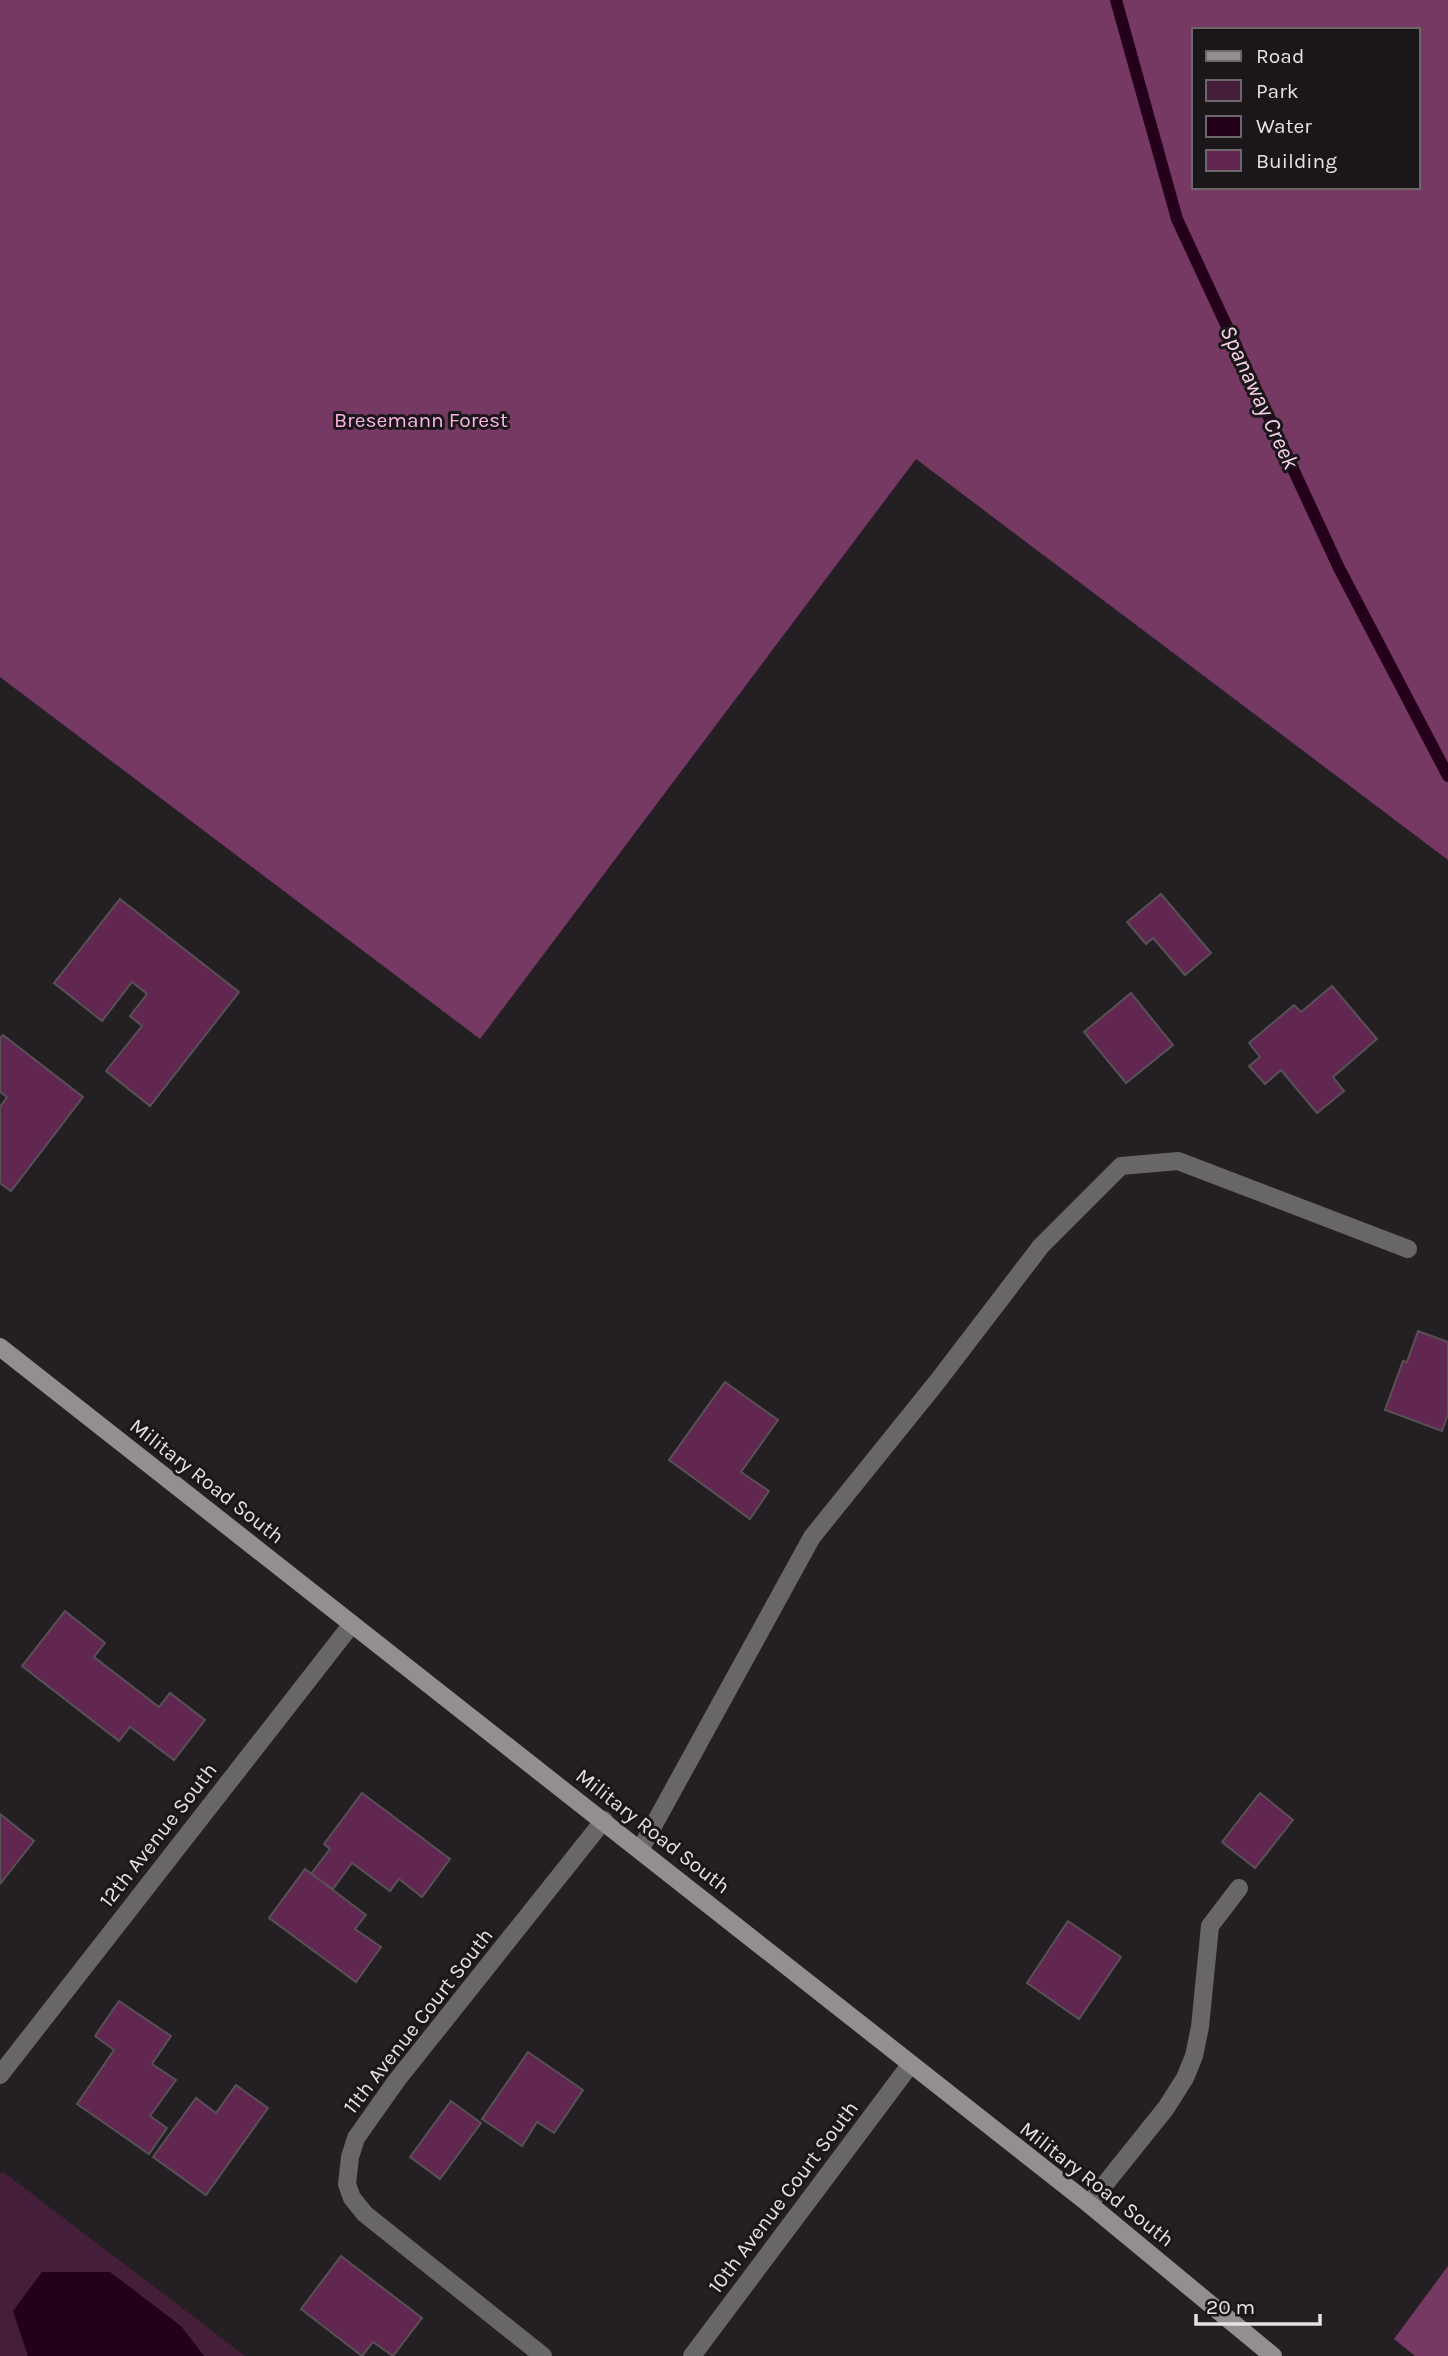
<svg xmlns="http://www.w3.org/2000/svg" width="1448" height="2356" font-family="Karla,sans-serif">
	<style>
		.green { fill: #451f39 }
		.forest { fill: #763963; fill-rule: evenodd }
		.water { fill: #25001b }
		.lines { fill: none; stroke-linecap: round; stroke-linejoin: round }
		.stream { stroke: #25001b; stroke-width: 12 }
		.building { fill: #622751; stroke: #575155; stroke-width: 2 }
		.service { stroke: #696668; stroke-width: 18 }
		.minor { stroke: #696668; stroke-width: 18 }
		.secondary { stroke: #928e91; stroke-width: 18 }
		.labels { text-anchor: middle; stroke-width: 6; stroke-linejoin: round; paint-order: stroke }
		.park-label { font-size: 21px; fill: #fdb3e3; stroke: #1b1619 }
		.street-label { font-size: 21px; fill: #e6e2e4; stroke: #1b1619 }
		.water-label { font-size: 23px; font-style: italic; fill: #f8d2ea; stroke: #1b1619 }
	</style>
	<rect width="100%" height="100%" fill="#241f22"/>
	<polygon class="green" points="2,2171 245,2356 204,2356 181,2326 13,2311 28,2356 0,2356 0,2174"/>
	<g class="forest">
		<path d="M 0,0 L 1448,0 L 1448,860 L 916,459 L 480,1039 L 0,677 ZM 1194,30 L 1418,30 L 1418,187 L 1194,187 Z"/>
		<polygon points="1448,2266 1448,2356 1415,2356 1394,2339"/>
	</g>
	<polygon class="water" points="42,2272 110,2272 181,2326 204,2356 28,2356 13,2311"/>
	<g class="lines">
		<polyline class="stream" points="1116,0 1177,219 1339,568 1448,776"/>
	</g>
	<g class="building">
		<polygon points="1161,894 1211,953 1185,975 1153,938 1146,944 1127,922"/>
		<polygon points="120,899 239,992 150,1106 106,1071 142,1026 130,1016 147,994 132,982 102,1021 54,983"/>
		<polygon points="1332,986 1377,1039 1333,1077 1344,1091 1317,1113 1281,1070 1265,1084 1249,1066 1260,1057 1249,1043 1294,1005 1301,1012"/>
		<polygon points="1131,993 1173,1045 1126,1083 1084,1032"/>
		<polygon points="3,1035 83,1097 11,1191 0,1183 0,1107 7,1097 0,1092 0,1038"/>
		<polygon points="1418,1331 1448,1342 1448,1414 1442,1431 1385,1410 1403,1361 1407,1362"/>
		<polygon points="725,1382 778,1420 741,1472 769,1491 750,1519 669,1460"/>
		<polygon points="65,1611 105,1643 94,1657 159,1707 170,1693 205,1720 174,1760 130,1727 119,1741 22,1666"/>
		<polygon points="362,1793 450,1859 422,1897 399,1879 390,1891 352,1863 333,1889 311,1874 330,1849 324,1844"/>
		<polygon points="1260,1793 1293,1820 1255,1868 1222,1842"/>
		<polygon points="0,1814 34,1841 0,1884"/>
		<polygon points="305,1869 366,1915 355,1929 381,1947 356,1982 269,1918"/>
		<polygon points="1068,1921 1121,1957 1079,2019 1027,1983"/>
		<polygon points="119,2001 171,2036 152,2064 176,2080 150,2116 167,2128 149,2154 77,2104 114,2050 95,2036"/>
		<polygon points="528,2052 583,2090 554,2133 537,2122 522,2146 482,2119"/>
		<polygon points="236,2085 268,2108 206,2195 153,2157 196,2098 216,2113"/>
		<polygon points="451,2101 481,2123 440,2179 410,2157"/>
		<polygon points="341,2256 422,2318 393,2356 373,2342 362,2356 301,2309"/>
	</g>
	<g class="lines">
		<g class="service">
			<polyline points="640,1850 812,1537 937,1382 1041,1246 1121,1166 1178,1161 1408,1249"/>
			<polyline points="1089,2204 1166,2108 1185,2078 1194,2056 1200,2027 1210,1926 1239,1888"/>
		</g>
		<g class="minor">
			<polyline points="0,2075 352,1624"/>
			<polyline points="543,2356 365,2214 352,2198 347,2184 350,2157 356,2138 397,2080 604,1820"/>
			<polyline points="692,2356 910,2065"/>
		</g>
		<polyline class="secondary" points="0,1347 1089,2204 1273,2356"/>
	</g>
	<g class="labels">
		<g class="park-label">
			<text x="421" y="427">Bresemann Forest</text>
		</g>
		<g class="street-label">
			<text transform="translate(207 1481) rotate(38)" y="7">Military Road South</text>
			<text transform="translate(653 1831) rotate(38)" y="7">Military Road South</text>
			<text transform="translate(158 1835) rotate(-52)" y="7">12th Avenue South</text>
			<text transform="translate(418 2021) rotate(-52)" y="7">11th Avenue Court South</text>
			<text transform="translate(1097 2184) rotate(38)" y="7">Military Road South</text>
			<text transform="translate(783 2197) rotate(-53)" y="7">10th Avenue Court South</text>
		</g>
		<g class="water-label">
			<text transform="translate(1260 397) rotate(65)" y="8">Spanaway Creek</text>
		</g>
	</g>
	<rect x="1192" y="28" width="228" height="161" fill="#1b1619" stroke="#6c686a" stroke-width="2"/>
	<rect x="1206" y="51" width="35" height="10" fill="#928e91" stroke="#6c686a" stroke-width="2"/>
	<text x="1256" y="63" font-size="21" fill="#e6e2e4">Road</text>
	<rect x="1206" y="80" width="35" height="21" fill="#451f39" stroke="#6c686a" stroke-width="2"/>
	<text x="1256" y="98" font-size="21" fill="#e6e2e4">Park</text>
	<rect x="1206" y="116" width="35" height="21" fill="#25001b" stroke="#6c686a" stroke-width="2"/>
	<text x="1256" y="133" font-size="21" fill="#e6e2e4">Water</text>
	<rect x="1206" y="150" width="35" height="21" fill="#622751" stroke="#6c686a" stroke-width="2"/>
	<text x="1256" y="168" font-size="21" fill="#e6e2e4">Building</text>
	<path d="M1196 2314v10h124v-10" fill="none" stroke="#e6e2e4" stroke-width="3.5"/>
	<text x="1206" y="2314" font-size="21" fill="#e6e2e4" stroke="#1b1619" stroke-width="5" paint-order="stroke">20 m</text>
</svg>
